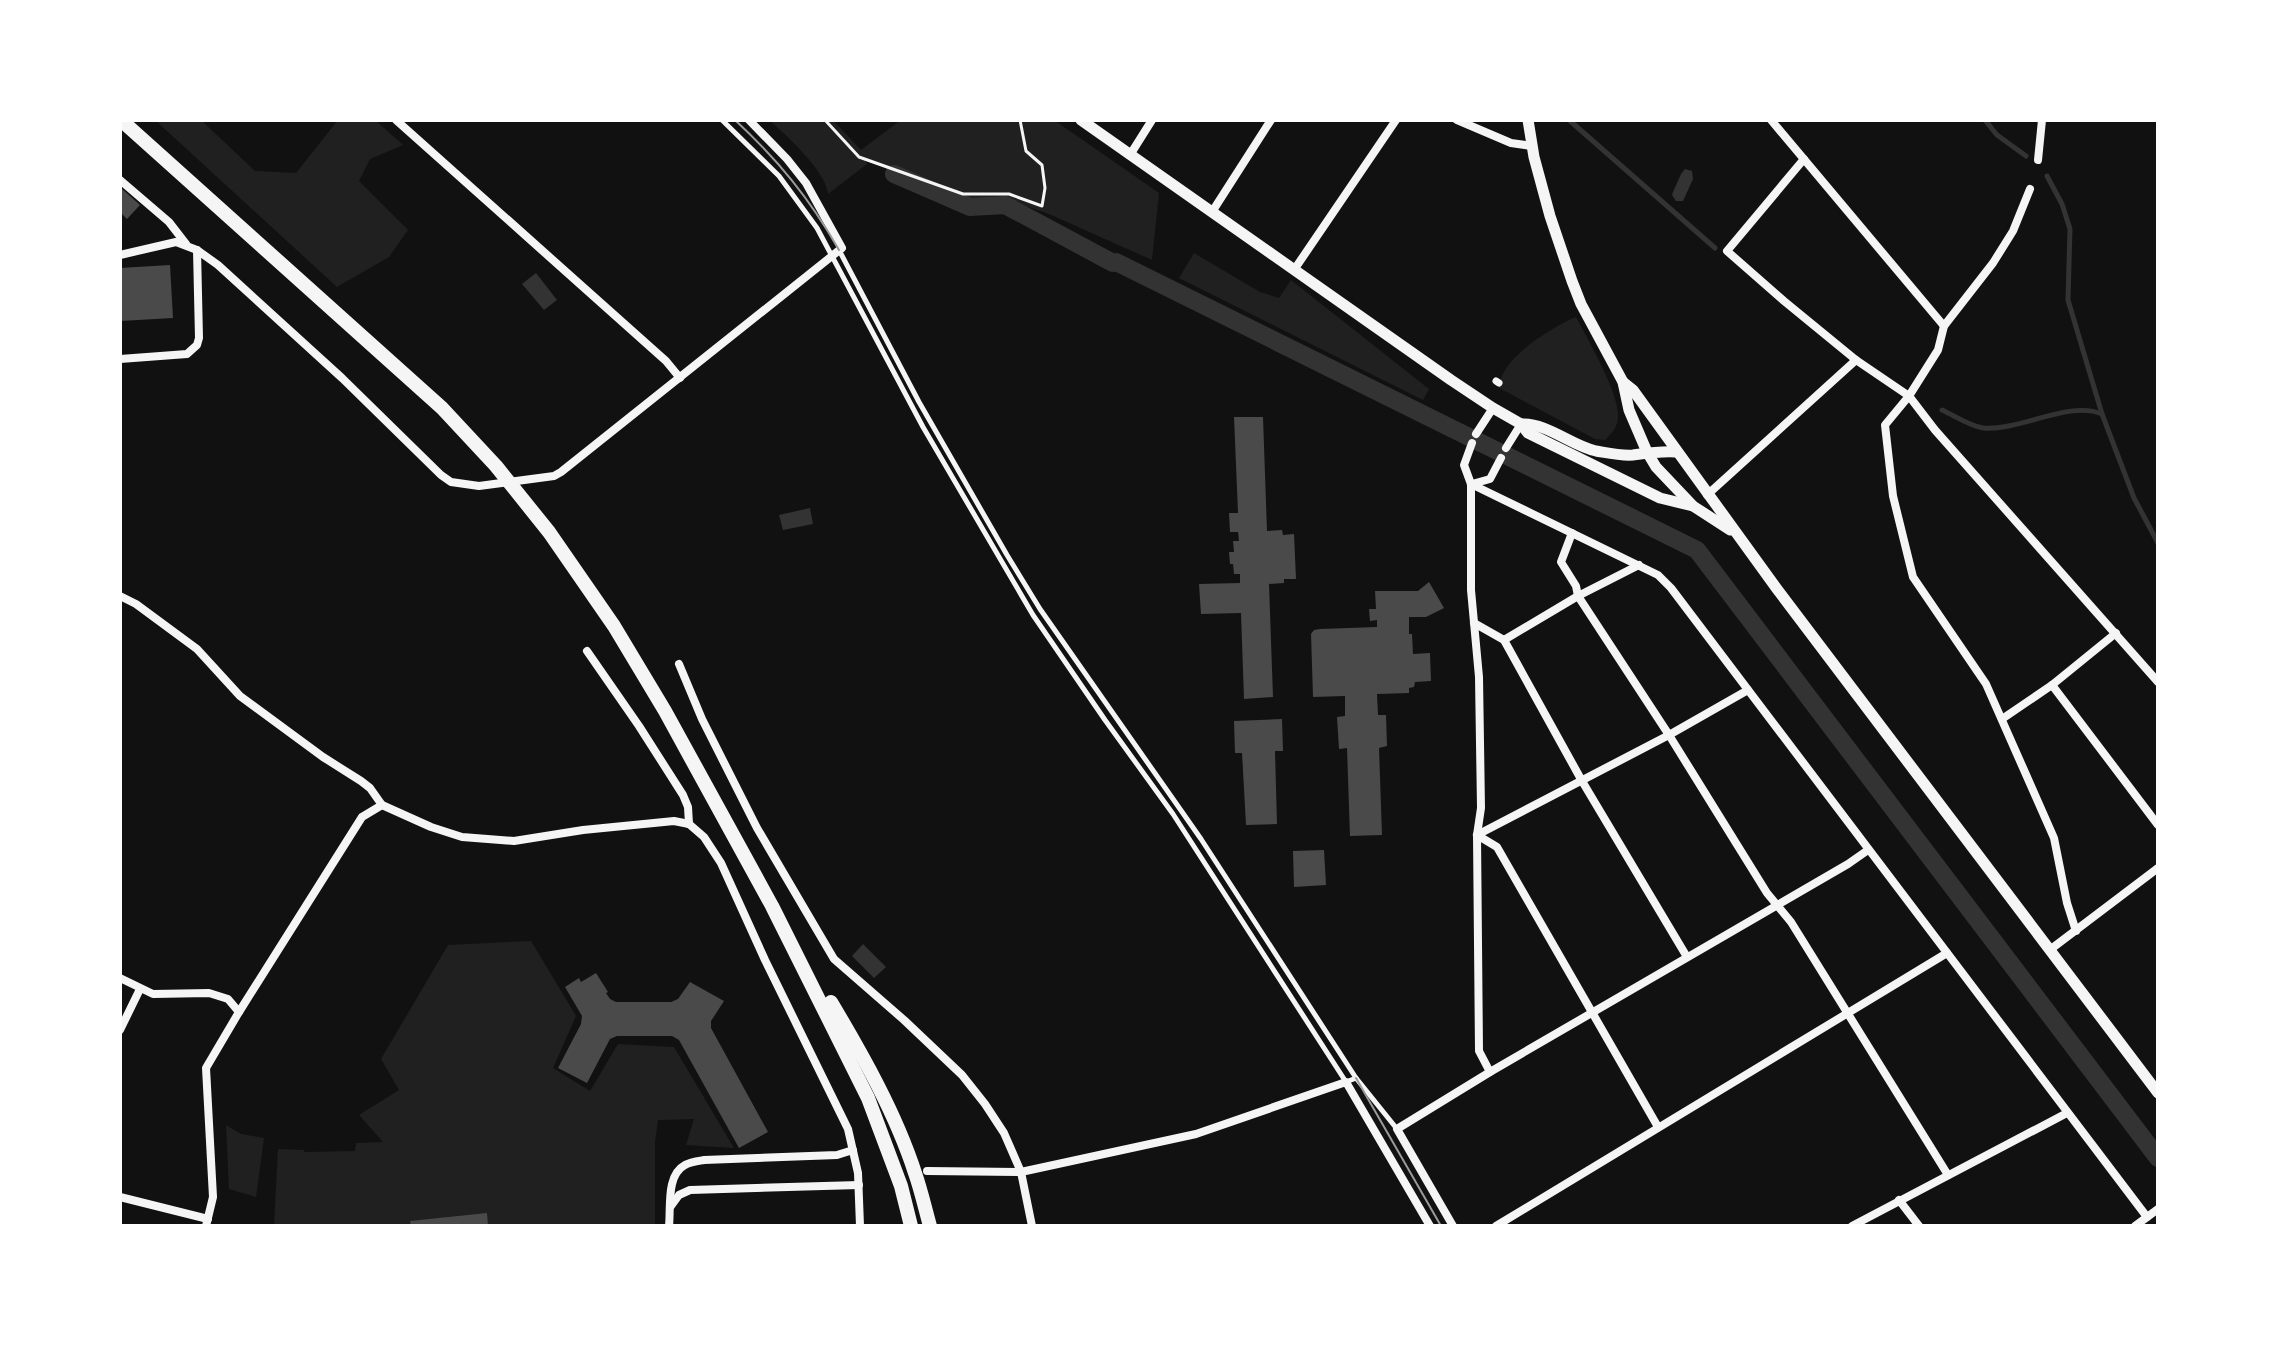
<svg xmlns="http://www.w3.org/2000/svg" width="2278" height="1346" font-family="Poppins,sans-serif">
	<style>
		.green { fill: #202020 }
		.water { fill: #333 }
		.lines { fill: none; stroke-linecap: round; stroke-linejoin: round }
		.stream { stroke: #333; stroke-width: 5 }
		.canal { stroke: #333; stroke-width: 18 }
		.building { fill: #4a4a4a }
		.path { stroke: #f5f5f5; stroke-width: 3 }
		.service { stroke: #f5f5f5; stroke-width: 5 }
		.pedestrian { stroke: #f5f5f5; stroke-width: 7 }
		.minor { stroke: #f5f5f5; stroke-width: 8 }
		.tertiary { stroke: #f5f5f5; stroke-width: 11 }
		.primary { stroke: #f5f5f5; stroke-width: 14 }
		.tram { stroke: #9a9a9a; stroke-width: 2 }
	</style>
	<rect width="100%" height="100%" fill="#111"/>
	<g class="green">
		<polygon points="155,120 201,120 255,171 296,173 338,120 375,120 403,145 370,159 359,181 408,230 389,257 337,287"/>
		<path d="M 769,120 L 833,120 L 861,150 L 901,120 L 1054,120 L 1159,193 L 1152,260 L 1049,214 L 997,196 L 968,201 L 865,159 L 867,164 L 828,194 C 826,171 787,136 769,120 Z"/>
		<polygon points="1194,253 1260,292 1279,298 1291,280 1429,389 1423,400 1179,278"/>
		<path d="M 1576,317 C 1588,340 1620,394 1618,418 C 1617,428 1612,433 1605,440 L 1595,439 L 1499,388 C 1499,359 1552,327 1576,317 Z"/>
		<polygon points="531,941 576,1016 553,1068 590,1091 618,1044 674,1047 734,1148 686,1145 694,1119 658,1120 655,1142 655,1226 274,1226 278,1149 304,1150 304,1152 355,1151 356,1143 383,1142 359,1115 399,1090 381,1059 448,945"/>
		<polygon points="226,1125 241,1134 264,1138 256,1197 229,1189"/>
	</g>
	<g class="water">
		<polygon points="1685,169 1692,171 1693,179 1683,201 1676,201 1672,195 1673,192 1681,174"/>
		<polygon points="536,273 557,300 544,310 522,284"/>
		<polygon points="810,508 813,524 783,530 779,515"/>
		<polygon points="863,944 886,967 874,978 852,956"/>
	</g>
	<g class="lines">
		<g class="stream">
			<polyline points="1569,120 1715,248"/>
			<polyline points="1985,120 1997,135 2026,156"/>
			<polyline points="2047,176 2062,204 2070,229 2068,300 2102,414 2134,498 2158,543"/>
			<path d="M 1942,410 C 1955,416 1970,426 1983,428 C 2021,431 2069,400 2102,414"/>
		</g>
		<polyline class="canal" points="894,174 970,207 1005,205 1113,263 1116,262 1697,550 2158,1158"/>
	</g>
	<g class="building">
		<polygon points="120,187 140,205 127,219 120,212"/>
		<polygon points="170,265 173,318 120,321 120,268"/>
		<polygon points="1234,417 1263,417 1267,531 1282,530 1283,535 1294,534 1296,579 1284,579 1284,583 1269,584 1273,697 1244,699 1241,613 1201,614 1199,584 1240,583 1240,574 1234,574 1233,564 1230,564 1229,552 1234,552 1233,541 1239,541 1238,532 1230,532 1229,513 1238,513"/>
		<polygon points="1429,582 1444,608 1426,617 1409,617 1409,634 1412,634 1413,654 1430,653 1431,681 1415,682 1414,687 1409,688 1409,693 1377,694 1378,715 1386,715 1387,746 1379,748 1382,835 1350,836 1347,748 1339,749 1337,717 1345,716 1345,696 1313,697 1311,634 1314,630 1320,629 1377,627 1377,620 1370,621 1369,609 1376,609 1375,591 1418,591"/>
		<polygon points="1282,719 1283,751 1275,751 1277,824 1246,825 1242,753 1235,753 1234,721"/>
		<polygon points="1324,850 1326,885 1294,887 1293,851"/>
		<polygon points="596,973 608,992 606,993 610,999 616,1002 671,1002 678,999 690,982 724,1001 711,1021 711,1028 768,1132 739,1148 679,1040 672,1036 617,1036 610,1039 587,1083 558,1068 581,1024 582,1016 565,987 579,978 581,982"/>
		<polygon points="487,1213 488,1226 411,1226 410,1221"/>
	</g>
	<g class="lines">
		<polyline class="path" points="825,120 859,157 963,194 1009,194 1042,206 1045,188 1042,165 1026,151 1020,120"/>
		<g class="service">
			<polyline points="722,120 779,176 817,228 923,427 1033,615 1105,720 1173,814 1346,1082 1356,1078"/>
			<polyline points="839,250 919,402 1007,555 1040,609 1201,839 1356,1078 1397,1129"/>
		</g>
		<polyline class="pedestrian" points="1496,381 1499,383"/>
		<g class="minor">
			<polyline points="396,120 666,361 680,378"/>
			<polyline points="1457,120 1511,143 1532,146"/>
			<polyline points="1771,120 1944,326"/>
			<polyline points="1130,155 1152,120"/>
			<polyline points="1804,159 1727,251 1784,301 1856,360 1909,396 1935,430 2158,682"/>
			<polyline points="2038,160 2042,120"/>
			<polyline points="120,180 169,222 186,244"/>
			<polyline points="2030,189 2013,231 1993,263 1944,326 1938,350 1909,396 1885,425 1893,496 1913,577 1986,684 2054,838 2067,903 2076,931"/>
			<polyline points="1212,212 1271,120"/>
			<polyline points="120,255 176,242 197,250 218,265 342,378 441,475 451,482 479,486 554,476 561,472 842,248 806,183 787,159 749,120"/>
			<polyline points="1294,270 1396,120"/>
			<polyline points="120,359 187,354 197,345 199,338 197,250"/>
			<polyline points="1476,434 1493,408"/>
			<polyline points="1472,443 1464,465 1471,484 1471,590 1479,677 1481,808 1477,835 1479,1051 1490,1072"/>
			<polyline points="1506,448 1521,424"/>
			<polyline points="1471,484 1658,575 1671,588 2147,1217"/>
			<polyline points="1472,484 1490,479 1501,458"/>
			<polyline points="1707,495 1856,360"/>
			<polyline points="1572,533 1561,562 1576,586 1578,596 1669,735 1767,893 1791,922 1948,1175"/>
			<polyline points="120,596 136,604 197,649 240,696 323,757 361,781 370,788 382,805 431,827 462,837 514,841 583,830 674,821 689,824"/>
			<polyline points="1474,623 1504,640 1582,781 1687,957"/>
			<polyline points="1504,640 1578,596 1639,565"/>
			<polyline points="587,651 639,726 683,795 688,807 689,824"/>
			<polyline points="679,664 702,719 757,828 834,959 904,1020 962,1075 985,1104 1004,1133 1021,1172 1032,1226"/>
			<polyline points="2052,685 2158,825"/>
			<polyline points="2002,719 2052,685 2116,633"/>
			<polyline points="689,824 704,837 721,863 765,960 848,1129 858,1173 860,1226"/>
			<polyline points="1477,835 1497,847 1658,1127"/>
			<polyline points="1477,835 1669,735 1748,690"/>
			<polyline points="2051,949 2158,868"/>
			<polyline points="120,978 153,994 209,993 228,999 239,1012"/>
			<polyline points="120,1030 140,989"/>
			<polyline points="927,1171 1021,1172 1196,1134 1346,1082 1430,1226"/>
			<polyline points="120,1197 208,1219"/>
			<polyline points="1899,1200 1919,1226"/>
			<polyline points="671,1206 679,1195 690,1190 859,1185"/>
			<polyline points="206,1226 213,1197 206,1068 239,1012 362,817 382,805"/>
			<path d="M 669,1226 C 671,1207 666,1175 685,1165 C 690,1162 698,1161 704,1160 L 837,1155 L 853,1150"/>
			<polyline points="1453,1226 1397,1129 1490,1072 1848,864 1868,850"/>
			<polyline points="1496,1226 1947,953"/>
			<polyline points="1852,1226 2067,1113"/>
			<polyline points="2135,1226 2158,1209"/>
		</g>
		<g class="tertiary">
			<polyline points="1081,120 1451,380 1493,408 1521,424 1528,433 1660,498 1693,506"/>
			<polyline points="1528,120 1534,157 1550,216 1572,281 1581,304 1623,382 1629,410 1647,452 1656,467 1693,506 1730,530"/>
			<polyline points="1623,382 1633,390 1777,589 2158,1093"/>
			<path d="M 1521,424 C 1548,423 1570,445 1596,451 C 1608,453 1621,456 1633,455 C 1648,453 1661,451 1676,452"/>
		</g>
		<g class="primary">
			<polyline points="121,120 442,408 496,466 549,532 614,626 665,711 772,906 868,1098 901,1186 911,1226"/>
			<path d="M 831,1002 C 862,1054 896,1114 915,1173 C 921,1190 925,1208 930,1226"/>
		</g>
		<g class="tram">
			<path d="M 735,120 C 778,160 810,199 839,250"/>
			<polyline points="1356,1078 1441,1226"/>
		</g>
	</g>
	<rect width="2278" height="1346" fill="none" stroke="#ffffff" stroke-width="244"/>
</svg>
